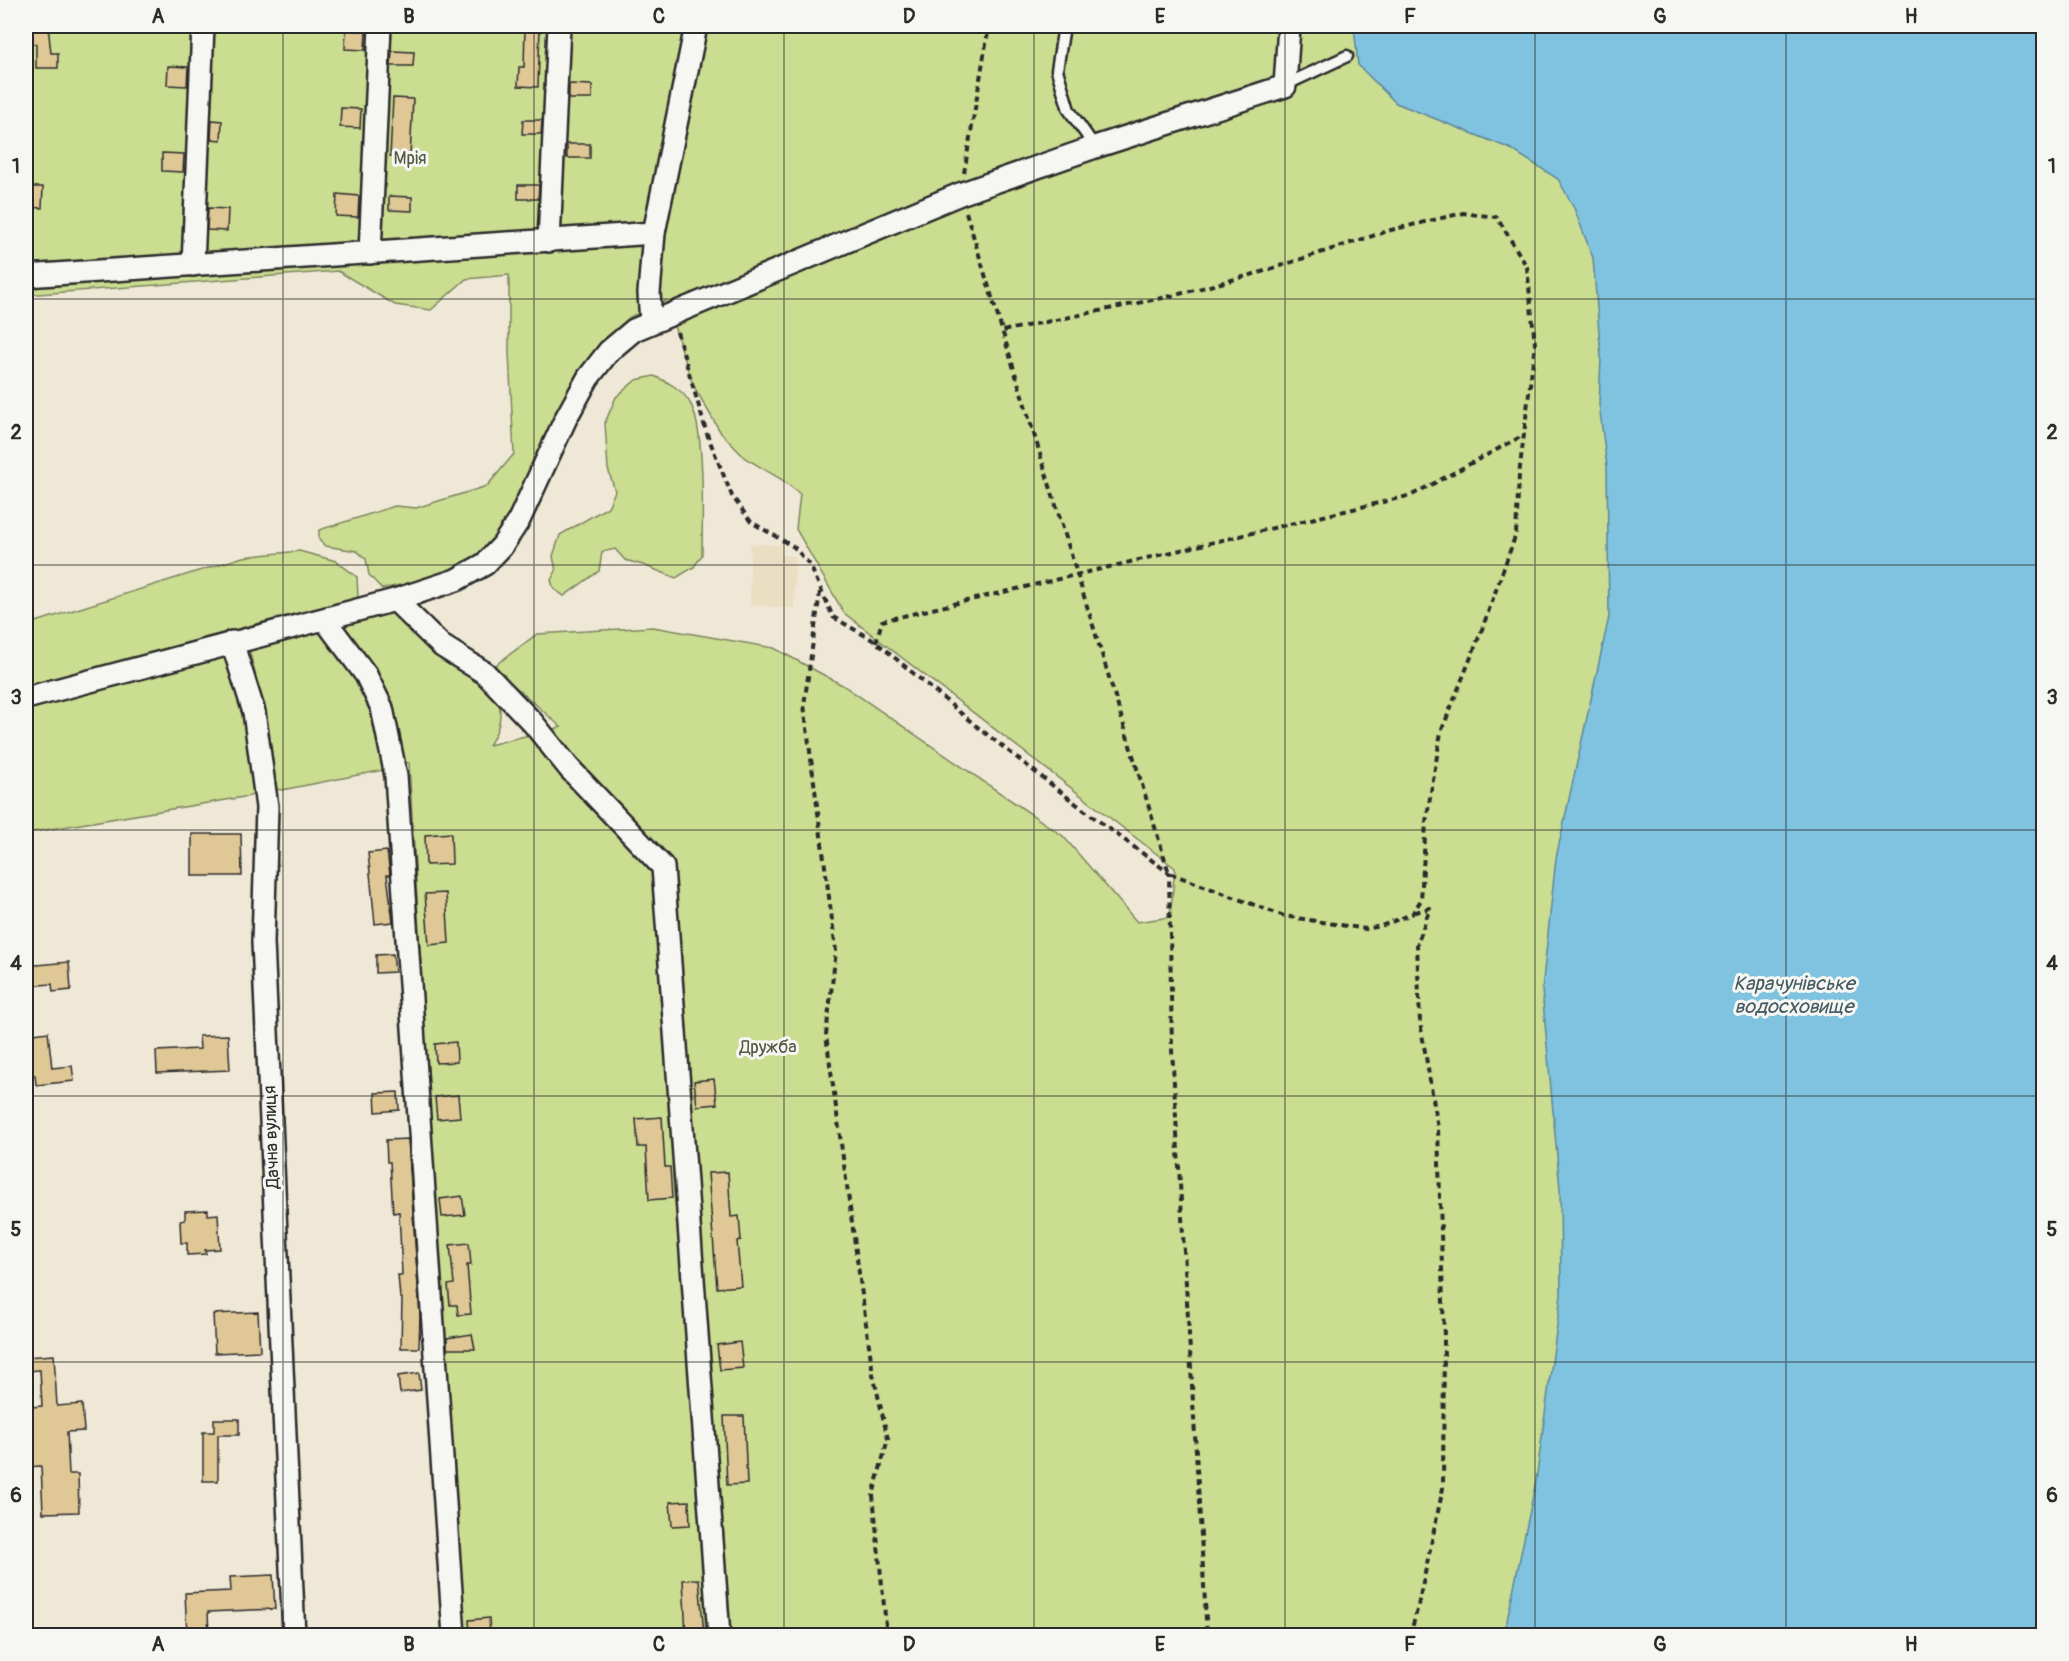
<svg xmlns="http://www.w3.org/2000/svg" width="2069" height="1661" font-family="Pangolin,sans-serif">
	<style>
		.built { fill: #eadec3 }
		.green { fill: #cbdd91; stroke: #7b845e; stroke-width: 1.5 }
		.water { fill: #7fc3e0; stroke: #5d8698; stroke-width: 1.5 }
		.building { fill: #dfc796; stroke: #2b2b2b; stroke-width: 1.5 }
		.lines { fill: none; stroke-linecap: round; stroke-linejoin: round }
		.lane-casing { stroke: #2b2b2b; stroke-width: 15 }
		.street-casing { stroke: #2b2b2b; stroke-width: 26 }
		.path { stroke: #2b2b2b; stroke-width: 4; stroke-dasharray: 6 4.5; stroke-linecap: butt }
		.lane { stroke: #f6f6f2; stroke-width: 10 }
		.street { stroke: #f6f6f2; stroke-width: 21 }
		.grid { fill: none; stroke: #2b2b2b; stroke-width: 1.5; stroke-opacity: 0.55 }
		.labels { text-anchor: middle; stroke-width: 6; stroke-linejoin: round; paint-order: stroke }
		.park-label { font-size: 18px; fill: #535844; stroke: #f6f6f2 }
		.street-label { font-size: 18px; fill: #2b2b2b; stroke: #f6f6f2 }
		.water-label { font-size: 20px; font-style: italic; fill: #445961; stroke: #f6f6f2 }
		.neatline { fill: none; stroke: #2b2b2b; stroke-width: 2 }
		.grid-label { font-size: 20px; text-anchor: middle; font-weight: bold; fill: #2b2b2b }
	</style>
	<rect width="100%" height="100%" fill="#efe8d6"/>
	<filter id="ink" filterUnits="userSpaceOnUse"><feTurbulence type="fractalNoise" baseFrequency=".0167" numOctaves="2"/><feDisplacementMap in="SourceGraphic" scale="12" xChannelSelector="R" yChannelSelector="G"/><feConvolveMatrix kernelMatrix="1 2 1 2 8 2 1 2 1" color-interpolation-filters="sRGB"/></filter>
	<g filter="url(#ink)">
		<polygon class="built" points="750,544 782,545 782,555 795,556 794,608 750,605"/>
		<g class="green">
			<path d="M 26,26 L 1557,26 L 1623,406 L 1579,1635 L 460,1635 L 409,763 L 404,762 L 337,623 L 396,610 L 498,693 C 502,714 501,727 489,745 L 561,727 L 493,667 L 537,634 L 653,627 L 774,648 L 844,686 L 1063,836 L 1137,922 L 1170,917 L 1175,868 L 844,613 L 796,529 L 800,494 L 781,479 L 745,458 L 721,433 L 693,385 L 666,301 L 630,317 L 602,343 L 578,379 L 513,516 L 480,559 L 453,573 L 382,589 L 369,575 L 366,559 L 357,551 L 325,546 L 319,540 L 319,530 L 395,506 L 416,508 L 487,486 L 514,454 L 509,353 L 509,275 L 466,279 L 431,310 L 395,305 L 338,271 L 26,295 Z"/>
			<path d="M 654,376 C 668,382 682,389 690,403 C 706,429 702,522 702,555 L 694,567 L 676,578 L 643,565 L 625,560 L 615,549 L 602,552 L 599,571 L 564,596 L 554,589 L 551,580 L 556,571 L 553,556 L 560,535 L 608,507 L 615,491 L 608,469 L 605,423 L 616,397 L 636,380 Z"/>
			<polygon points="299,551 336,561 357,577 358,598 26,687 26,625 243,557"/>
			<polygon points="322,626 360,677 375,710 384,770 282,790 275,789 264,711 248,645"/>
			<polygon points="228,652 249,713 257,791 250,796 26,833 26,706"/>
		</g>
		<polygon class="water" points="1354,26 2043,26 2043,1635 1504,1635 1536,1481 1561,1295 1560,1189 1542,990 1556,858 1609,617 1607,467 1599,404 1601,357 1593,258 1574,208 1558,179 1511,149 1396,103 1358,65"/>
		<g class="building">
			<polygon points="36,26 48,26 51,53 58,53 58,68 36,68 36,44 33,44 32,28 36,28"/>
			<polygon points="525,27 540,28 538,87 518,86 519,67 524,67"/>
			<polygon points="346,30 366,31 365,50 345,49"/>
			<polygon points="392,51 414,52 413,66 391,66"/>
			<polygon points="168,66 188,67 187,86 167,85"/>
			<polygon points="569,84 592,85 592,99 569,99"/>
			<polygon points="393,98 413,99 410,157 390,156"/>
			<polygon points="341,108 361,109 360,128 340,127"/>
			<polygon points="212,120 222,121 221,140 211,139"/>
			<polygon points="523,120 542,120 541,134 522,134"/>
			<rect x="567" y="144" width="23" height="14"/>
			<polygon points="162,153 184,154 183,172 162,171"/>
			<polygon points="518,185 539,185 538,199 518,199"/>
			<polygon points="26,187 43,187 42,208 26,207"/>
			<polygon points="337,194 359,196 358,217 336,216"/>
			<polygon points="389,196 412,197 412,211 389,210"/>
			<polygon points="208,208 228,209 227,231 207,230"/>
			<polygon points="451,833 452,864 426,865 425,835"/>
			<polygon points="192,834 241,834 242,876 192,876"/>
			<polygon points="387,851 390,875 387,875 393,922 375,924 368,853"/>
			<polygon points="446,893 449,943 429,945 425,894"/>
			<polygon points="393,954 395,972 376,973 376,955"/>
			<polygon points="69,962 71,990 53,992 52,984 26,986 26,966"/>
			<polygon points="48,1032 52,1068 72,1066 74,1081 36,1085 35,1075 26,1075 26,1035"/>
			<polygon points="228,1035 230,1070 157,1073 156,1051 200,1049 199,1036"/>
			<polygon points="456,1042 457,1062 436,1063 435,1044"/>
			<polygon points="714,1079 717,1104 697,1106 694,1081"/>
			<polygon points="398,1092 399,1110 376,1112 375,1093"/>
			<polygon points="458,1095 460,1117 437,1119 435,1097"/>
			<polygon points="662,1117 665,1167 670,1167 672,1198 649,1200 646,1147 638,1147 636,1119"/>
			<polygon points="408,1139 420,1316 419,1348 401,1348 402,1298 400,1298 398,1275 402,1275 399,1212 393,1213 390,1162 387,1162 386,1140"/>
			<polygon points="728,1172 731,1217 739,1216 741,1240 737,1241 741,1286 717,1288 708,1173"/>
			<polygon points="462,1196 465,1215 442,1217 440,1199"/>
			<polygon points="208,1210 208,1215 218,1214 220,1249 205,1250 206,1254 187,1255 187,1243 181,1243 180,1221 185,1220 185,1211"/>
			<polygon points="469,1243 471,1265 467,1265 471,1314 458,1315 457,1305 450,1305 448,1285 454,1284 450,1245"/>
			<polygon points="258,1312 260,1351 215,1353 213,1314"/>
			<polygon points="472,1334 475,1349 447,1349 447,1338"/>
			<polygon points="740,1342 743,1368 720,1370 717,1345"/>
			<polygon points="54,1355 57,1406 82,1404 84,1431 67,1432 69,1474 78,1474 79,1512 43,1513 41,1466 26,1467 26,1449 33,1449 31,1407 42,1406 40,1370 26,1371 26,1357"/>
			<polygon points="419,1373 421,1390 400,1393 398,1376"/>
			<polygon points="724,1416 744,1416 747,1484 727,1485"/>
			<polygon points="214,1419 239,1419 239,1435 218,1435 218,1481 203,1481 203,1432 214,1432"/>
			<polygon points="689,1501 690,1525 672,1526 670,1502"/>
			<polygon points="273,1575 275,1609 208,1612 209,1635 187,1635 185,1593 231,1591 230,1577"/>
			<polygon points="699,1579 704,1634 686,1635 683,1580"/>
			<polygon points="489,1618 490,1635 470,1635 469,1620"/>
		</g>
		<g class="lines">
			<g class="lane-casing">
				<g id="lane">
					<polyline points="1064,26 1057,70 1069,110 1095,147"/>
					<polyline points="1285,85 1347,56"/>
				</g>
			</g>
			<g class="street-casing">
				<g id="street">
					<polyline points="549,241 559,26"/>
					<polyline points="370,253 380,26"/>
					<polyline points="193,265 203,26"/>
					<polyline points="26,276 654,233"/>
					<polyline points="651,322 649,293 654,233 696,26"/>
					<polyline points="395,600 442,646 485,673 533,723 569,768 663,867 719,1636"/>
					<polyline points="325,620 366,675 382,708 396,776 454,1636"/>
					<polyline points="232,642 254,712 267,807 263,942 294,1636"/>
					<polyline points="26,698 395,600 456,580 485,564 502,546 519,520 566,418 588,378 609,351 634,330 960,194 1095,147 1285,86 1289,26"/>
				</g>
			</g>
			<g class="path">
				<polyline points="964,173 989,26"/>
				<path d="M 966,212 C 1033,433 1102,653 1169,873 L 1284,916 L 1366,929 L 1381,926 L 1412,914 L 1421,900 L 1426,822 L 1441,732 L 1481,632 L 1516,534 L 1519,475 L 1535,344 L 1527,267 L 1497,217 L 1463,213 L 1391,230 L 1258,273 L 1172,296 L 1002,331"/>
				<polyline points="677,332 707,434 732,496 751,522 794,547 810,565 833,617 876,642 975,725 1084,810 1169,873 1172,1050 1207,1636"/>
				<polyline points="820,592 804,705 836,951 826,1035 873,1374 888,1439 873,1495 887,1636"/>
				<polyline points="876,642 882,621 1412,495 1524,435"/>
				<polyline points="1410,1636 1418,1606 1443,1488 1444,1338 1438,1128 1420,1022 1417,945 1430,908 1412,913"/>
			</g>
			<use href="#lane" class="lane"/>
			<use href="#street" class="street"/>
		</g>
	</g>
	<path class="grid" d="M 283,26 L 283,1636M 534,26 L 534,1636M 784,26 L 784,1636M 1034,26 L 1034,1636M 1285,26 L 1285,1636M 1535,26 L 1535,1636M 1786,26 L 1786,1636M 26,299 L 2044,299M 26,565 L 2044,565M 26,830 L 2044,830M 26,1096 L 2044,1096M 26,1362 L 2044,1362"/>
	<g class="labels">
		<g class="park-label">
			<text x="410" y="164">Мрія</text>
			<text x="768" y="1053">Дружба</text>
		</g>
		<g class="street-label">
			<text transform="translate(271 1137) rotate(-92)" y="6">Дачна вулиця</text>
		</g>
		<g class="water-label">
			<text x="1794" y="990">Карачунівське<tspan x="1794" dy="23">водосховище</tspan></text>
		</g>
	</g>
	<rect width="2069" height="1661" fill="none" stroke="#f6f6f2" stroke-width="66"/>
	<rect x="33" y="33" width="2003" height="1595" class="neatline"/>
	<g class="grid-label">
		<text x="158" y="23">A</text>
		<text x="409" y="23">B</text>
		<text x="659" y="23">C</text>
		<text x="909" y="23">D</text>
		<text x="1160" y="23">E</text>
		<text x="1410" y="23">F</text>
		<text x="1660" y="23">G</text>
		<text x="1911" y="23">H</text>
		<text x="16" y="173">1</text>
		<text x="2052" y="173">1</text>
		<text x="16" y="439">2</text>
		<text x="2052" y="439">2</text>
		<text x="16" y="704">3</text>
		<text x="2052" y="704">3</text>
		<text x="16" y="970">4</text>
		<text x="2052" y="970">4</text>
		<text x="16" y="1236">5</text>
		<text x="2052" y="1236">5</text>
		<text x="16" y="1502">6</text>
		<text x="2052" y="1502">6</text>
		<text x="158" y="1651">A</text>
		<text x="409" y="1651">B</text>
		<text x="659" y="1651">C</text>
		<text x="909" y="1651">D</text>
		<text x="1160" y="1651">E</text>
		<text x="1410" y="1651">F</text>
		<text x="1660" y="1651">G</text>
		<text x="1911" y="1651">H</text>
	</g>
</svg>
